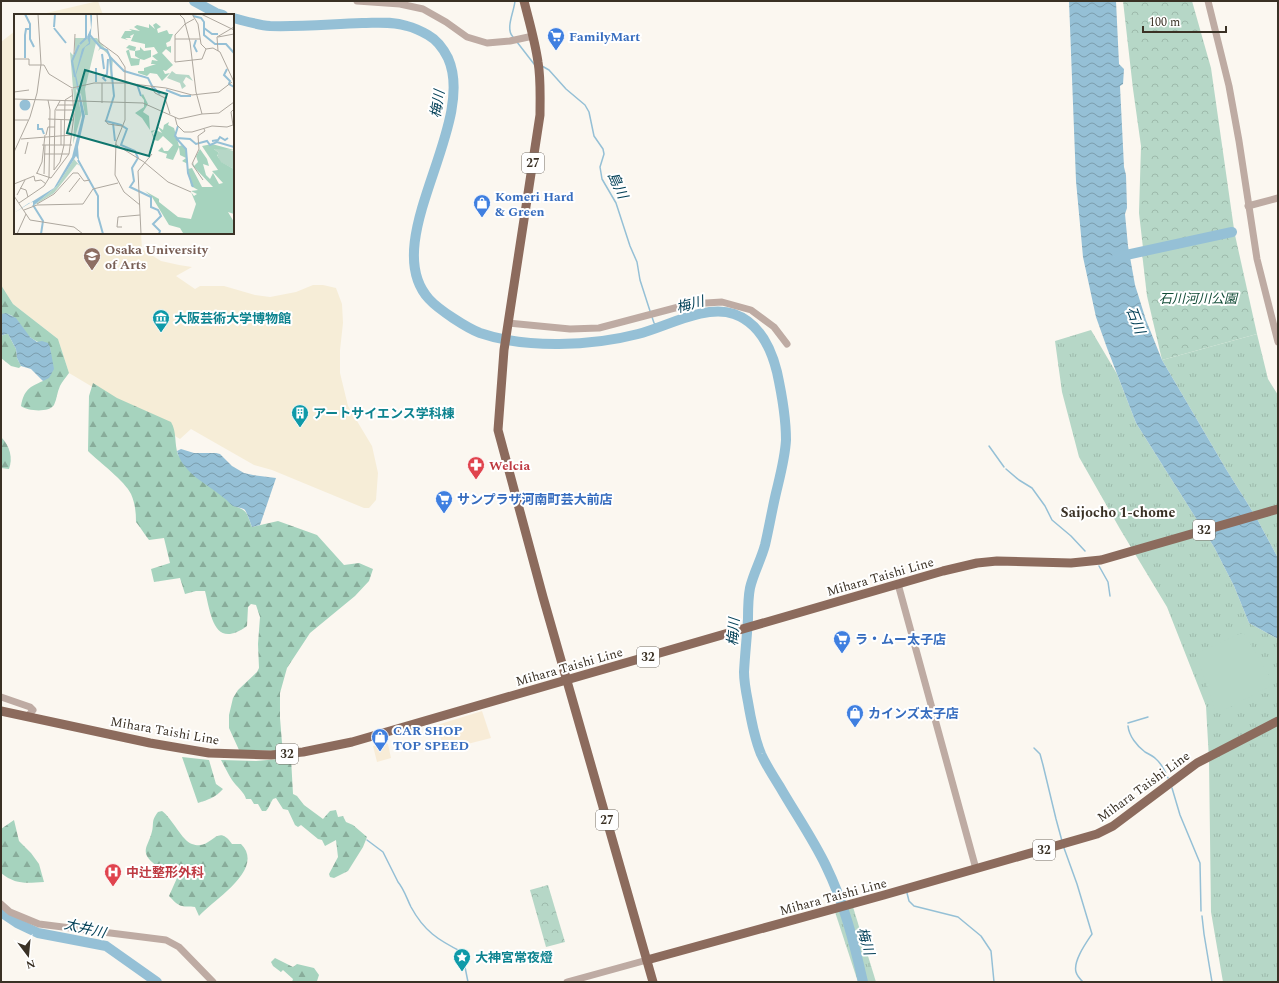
<svg xmlns="http://www.w3.org/2000/svg" width="1279" height="983" font-family="Spectral,'Noto Sans JP',serif">
	<style>
		.commercial { fill: #f8ecd7 }
		.education { fill: #f6edd7 }
		.grass { fill: url(#grass-tufts) }
		.forest { fill: url(#forest-firs) }
		.park { fill: url(#park-crowns) }
		.pitch { fill: #b6d7c7 }
		.water { fill: url(#water-waves) }
		.lines { fill: none; stroke-linecap: round; stroke-linejoin: round }
		.stream { stroke: #95c0d6; stroke-width: 1.5 }
		.river { stroke: #95c0d6; stroke-width: 10 }
		.minor { stroke: #beaba3; stroke-width: 7 }
		.major { stroke: #8c6b5d; stroke-width: 9 }
		.labels { text-anchor: middle; stroke-width: 4; stroke-linejoin: round; paint-order: stroke }
		.shield { fill: #fff; stroke: #756f66; stroke-width: 1 }
		.shield-label { font-size: 12px; font-weight: bold; fill: #3a3125 }
		.shop-label { font-size: 13px; font-weight: bold; fill: #366cbe; stroke: #fff; text-anchor: start }
		.education-label { font-size: 13px; font-weight: bold; fill: #785e54; stroke: #fff; text-anchor: start }
		.park-label { font-size: 13px; font-style: italic; fill: #114b36; stroke: #fff }
		.culture-label { font-size: 13px; font-weight: bold; fill: #0d838f; stroke: #fff; text-anchor: start }
		.health-label { font-size: 13px; font-weight: bold; fill: #be3a42; stroke: #fff; text-anchor: start }
		.street-label { font-size: 13px; fill: #3a3125; stroke: #fff }
		.water-label { font-size: 14px; font-style: italic; fill: #044158; stroke: #fff }
		.neighbourhood-label { font-size: 14px; font-weight: bold; fill: #3a3125; stroke: #fff }
		.inset-river { fill: none; stroke: #95c0d6; stroke-width: 2 }
		.inset-road { fill: none; stroke: #aea89f; stroke-width: 1 }
		.view { fill: #0f766e; fill-opacity: 0.15; stroke: #0f766e; stroke-width: 2 }
		.inset-edge { fill: none; stroke: #3a3125; stroke-width: 2 }
	</style>
	<defs>
		<pattern id="grass-tufts" width="24" height="20" patternUnits="userSpaceOnUse"><rect width="24" height="20" fill="#b6d7c7"/><path d="M3 7l-1-3M5 7V3M7 7l1-3M15 17l-1-3M17 17v-4M19 17l1-3" fill="none" stroke="#9db9ab"/></pattern>
		<pattern id="forest-firs" width="22" height="20" patternUnits="userSpaceOnUse"><rect width="22" height="20" fill="#a6d3be"/><path d="M5 1l3.5 6h-7zM16 11l3.5 6h-7z" fill="#88ac9a"/></pattern>
		<pattern id="park-crowns" width="20" height="18" patternUnits="userSpaceOnUse"><rect width="20" height="18" fill="#b6d7c7"/><path d="M2 6a3 3 0 1 1 6 0M12 15a3 3 0 1 1 6 0" fill="none" stroke="#9db9ab"/></pattern>
		<pattern id="water-waves" width="16" height="10" patternUnits="userSpaceOnUse"><rect width="16" height="10" fill="#95c0d6"/><path d="M0 5q4-4 8 0t8 0" fill="none" stroke="#7b9dad"/></pattern>
	</defs>
	<rect width="100%" height="100%" fill="#fbf7f0"/>
	<g class="commercial">
		<polygon points="482,711 491,738 444,750 437,725"/>
		<polygon points="385,743 388,744 391,758 377,762 373,746"/>
	</g>
	<g class="education">
		<polygon points="98,1 103,15 38,15"/>
		<polygon points="15,31 15,233 141,233 142,249 161,261 179,265 192,267 176,276 195,289 200,286 224,286 255,295 270,297 296,292 313,285 323,285 336,288 342,304 343,323 340,350 340,373 348,406 372,446 378,473 376,500 369,508 364,508 272,470 254,465 191,429 180,439 69,373 58,339 13,304 1,285 1,42"/>
	</g>
	<g class="grass">
		<polygon points="1091,330 1117,374 1136,423 1214,547 1234,586 1249,623 1278,639 1278,982 1223,982 1211,912 1209,760 1206,706 1167,607 1120,529 1079,457 1062,392 1055,341"/>
		<polygon points="1257,334 1268,379 1278,395 1278,558 1256,517 1226,469 1162,360"/>
		<polygon points="853,907 876,982 858,982 835,912"/>
	</g>
	<g class="forest">
		<path d="M 1,285 L 13,304 L 58,339 L 69,373 C 66,377 62,382 60,386 C 57,392 57,399 54,405 C 49,413 27,411 21,406 C 24,390 29,387 43,381 L 51,358 L 50,347 C 43,344 36,342 30,337 C 20,328 17,311 1,314 Z"/>
		<polygon points="6,334 8,334 16,349 17,358 21,366 19,368 11,366 1,358 1,336"/>
		<path d="M 93,383 L 117,398 L 171,422 C 177,432 174,443 178,455 L 234,506 C 248,510 247,514 252,527 L 278,521 L 317,535 L 344,565 L 359,563 L 373,569 L 369,581 L 355,596 L 310,633 L 287,668 L 280,693 L 280,718 L 282,743 L 285,751 L 239,750 L 229,728 L 229,715 L 233,698 L 238,690 L 257,672 L 259,668 L 258,644 L 260,617 L 256,605 L 251,604 L 248,607 L 247,626 C 214,650 211,615 205,591 L 196,591 L 185,594 L 180,578 L 154,582 L 151,569 L 170,563 L 164,538 L 149,540 C 145,535 141,528 136,522 C 136,512 135,503 131,494 C 125,481 99,462 88,451 L 89,396 Z"/>
		<path d="M 1,437 C 10,446 13,458 9,469 L 1,468 Z"/>
		<path d="M 182,757 L 209,760 L 216,784 L 223,789 C 216,797 208,800 198,803 Z"/>
		<path d="M 291,758 L 293,794 L 297,796 L 304,805 L 323,819 L 330,811 L 336,810 L 338,817 L 343,816 L 346,822 L 353,825 L 367,837 L 363,847 L 348,871 L 334,878 L 330,877 L 329,874 L 338,857 L 336,840 L 325,846 L 322,840 L 318,839 L 301,825 L 298,827 L 295,825 L 288,810 L 283,809 L 276,798 L 273,799 C 270,803 269,808 266,811 L 262,811 L 258,804 L 254,804 L 251,799 L 246,799 C 245,793 236,786 232,780 C 228,774 225,767 221,760 L 256,761 Z"/>
		<path d="M 162,811 C 172,818 182,841 192,844 C 212,852 216,821 232,844 L 241,844 C 266,869 213,900 199,916 L 195,907 C 189,906 186,907 182,906 C 177,905 173,900 169,896 L 177,878 L 174,870 C 169,867 165,869 159,867 C 157,866 154,864 152,862 C 141,852 147,847 151,835 C 155,824 150,822 158,812 Z"/>
		<path d="M 14,820 L 19,841 L 31,853 L 39,864 L 44,882 C 26,883 16,885 1,873 L 1,829 Z"/>
		<polygon points="275,958 293,967 297,964 314,968 319,975 317,981 319,982 292,982 293,979 283,970 281,972 273,966 271,962"/>
	</g>
	<g class="park">
		<polygon points="1123,1 1192,1 1211,68 1234,229 1143,248 1139,213 1141,146 1133,89"/>
		<polygon points="1235,235 1257,334 1162,360 1147,296 1142,253"/>
		<polygon points="548,885 565,942 546,947 530,890"/>
	</g>
	<polygon class="pitch" points="1244,633 1271,679 1272,685 1221,712 1215,709 1196,654 1239,634"/>
	<g class="water">
		<polygon points="1069,1 1116,1 1119,64 1124,69 1123,84 1120,86 1124,167 1126,175 1127,208 1125,214 1128,246 1135,285 1146,320 1162,360 1226,469 1256,517 1278,558 1278,639 1249,623 1234,586 1214,547 1136,423 1107,348 1096,317 1083,257 1076,181"/>
		<polygon points="6,313 16,318 30,337 37,342 42,341 48,343 50,347 54,369 49,378 43,381 31,369 21,366 17,358 16,349 8,334 6,334 1,336 1,314"/>
		<path d="M 181,449 L 194,453 L 216,453 L 220,454 L 232,466 L 244,473 L 253,475 L 276,478 L 260,525 L 252,527 C 250,522 248,515 245,510 C 242,507 237,508 233,506 C 230,504 227,500 224,498 C 208,484 183,474 177,451 Z"/>
	</g>
	<g class="lines">
		<g class="stream">
			<path d="M 513,37 C 505,29 514,12 515,1"/>
			<polyline points="517,42 534,64"/>
			<polyline points="542,66 549,70 566,89 585,105 589,112 594,136 603,149 604,154 600,167 602,179 616,203 630,246 637,262 640,280 650,311"/>
			<polyline points="652,317 654,323 659,327"/>
			<polyline points="989,446 1004,467"/>
			<polyline points="1006,469 1019,480 1032,488 1045,506 1052,520 1071,536 1085,551"/>
			<polyline points="1099,566 1108,582 1110,596"/>
			<polyline points="1128,723 1148,717"/>
			<path d="M 1128,726 C 1129,736 1137,746 1145,752 C 1149,754 1153,756 1156,759 C 1162,764 1165,771 1168,778"/>
			<polyline points="1034,748 1040,754 1043,765 1056,819 1062,841"/>
			<polyline points="1172,788 1180,815 1200,863 1201,911"/>
			<path d="M 367,840 L 383,852 L 398,882 C 404,889 407,899 411,907 C 424,931 438,940 462,952 L 468,982"/>
			<path d="M 1064,848 L 1077,884 L 1092,934 C 1086,943 1073,961 1076,972 C 1077,976 1080,979 1083,982"/>
			<polyline points="907,893 909,901 914,906 958,917 981,936 991,951 994,982"/>
			<polyline points="1202,916 1204,934 1212,982"/>
		</g>
		<g class="river">
			<polyline points="194,1 216,13 223,15"/>
			<path d="M 233,18 C 245,21 258,25 270,26 C 301,27 331,24 362,23 C 377,23 392,21 407,26 C 415,28 421,31 428,35 C 437,40 443,48 448,58 C 478,125 377,242 429,299 C 439,310 467,328 480,333 C 526,349 592,346 638,334 C 666,327 705,304 734,314 C 760,323 771,348 777,372 C 782,395 786,418 786,440 C 785,458 780,476 776,493 C 772,510 769,528 765,545 C 761,560 753,574 750,588 C 748,598 748,609 748,619 C 747,636 745,654 744,672 C 744,682 746,692 748,702 C 751,720 754,737 761,754 C 766,765 773,776 780,787 C 795,813 813,839 826,866 C 844,903 854,942 863,982"/>
			<polyline points="1117,257 1232,232"/>
			<polyline points="1,912 17,923 38,933 106,946 157,982"/>
		</g>
		<g class="minor">
			<polyline points="357,1 400,4 423,9 446,22 467,37 487,43 510,41 533,36"/>
			<polyline points="1208,1 1229,86 1239,141 1257,259 1278,342"/>
			<polyline points="1248,206 1278,198"/>
			<polyline points="508,323 570,329 599,328 690,304 722,302 751,310 774,327 787,344"/>
			<polyline points="898,584 976,869"/>
			<polyline points="1,697 30,707 33,710 28,716"/>
			<polyline points="1,904 10,912 39,924 166,940 179,947 213,982"/>
			<polyline points="567,982 647,960"/>
		</g>
		<g class="major">
			<path d="M 524,1 C 529,21 535,41 538,62 C 541,79 540,97 540,115 L 504,350 L 498,430 L 543,597 L 653,982"/>
			<polyline points="1,711 150,743 209,753 271,755 303,752 352,742 943,571 977,563 997,561 1071,563 1101,560 1278,509"/>
			<polyline points="647,960 884,895 1097,834 1113,826 1197,763 1278,721"/>
		</g>
	</g>
	<defs>
		<g id="supermarket-pin" transform="scale(0.9)"><path d="M0 17L-7.5 6A9.5 9.5 0 1 1 7.5 6Z" fill="#3f7fe0" stroke="#fff"/><path d="M-6-5.5h2.5l.6 2H6L4.5 2H-2.5L-4.4-4H-6ZM-1.5 3.2a1.3 1.3 0 1 0 .1 0ZM3 3.2a1.3 1.3 0 1 0 .1 0Z" fill="#fff"/></g>
		<g id="shop-pin" transform="scale(0.9)"><path d="M0 17L-7.5 6A9.5 9.5 0 1 1 7.5 6Z" fill="#3f7fe0" stroke="#fff"/><path d="M-5-2.5h2.3a2.7 3.5 0 0 1 5.4 0H5L5.5 6h-11ZM-1.5-2.5h3a1.5 2.3 0 0 0-3 0Z" fill="#fff"/></g>
		<g id="university-pin" transform="scale(0.9)"><path d="M0 17L-7.5 6A9.5 9.5 0 1 1 7.5 6Z" fill="#8d6e63" stroke="#fff"/><path d="M0-5L7-2L0 1L-7-2ZM-4 1L0 2.5L4 1V4Q0 6-4 4Z" fill="#fff"/></g>
		<g id="museum-pin" transform="scale(0.9)"><path d="M0 17L-7.5 6A9.5 9.5 0 1 1 7.5 6Z" fill="#0f9aa8" stroke="#fff"/><path d="M0-6L6-3V-2H-6V-3ZM-5-1h2V3h-2ZM-1-1h2V3h-2ZM3-1h2V3H3ZM-6 4H6V6H-6Z" fill="#fff"/></g>
		<g id="building-pin" transform="scale(0.9)"><path d="M0 17L-7.5 6A9.5 9.5 0 1 1 7.5 6Z" fill="#0f9aa8" stroke="#fff"/><path d="M-4-6H4V6H1V3H-1V6H-4ZM-2.5-4.3h1.7v1.8h-1.7ZM.8-4.3h1.7v1.8H.8ZM-2.5-1h1.7V.8h-1.7ZM.8-1h1.7V.8H.8Z" fill="#fff"/></g>
		<g id="pharmacy-pin" transform="scale(0.9)"><path d="M0 17L-7.5 6A9.5 9.5 0 1 1 7.5 6Z" fill="#e0444e" stroke="#fff"/><path d="M-2-6h4v4h4v4h-4v4h-4v-4h-4v-4h4Z" fill="#fff"/></g>
		<g id="hospital-pin" transform="scale(0.9)"><path d="M0 17L-7.5 6A9.5 9.5 0 1 1 7.5 6Z" fill="#e0444e" stroke="#fff"/><path d="M-5-5h3v3.5h4V-5h3V5h-3V1.5h-4V5h-3Z" fill="#fff"/></g>
		<g id="sight-pin" transform="scale(0.9)"><path d="M0 17L-7.5 6A9.5 9.5 0 1 1 7.5 6Z" fill="#0f9aa8" stroke="#fff"/><path d="M0-6L1.8-2.2L6-1.7L2.9 1.2L3.7 5.4L0 3.3L-3.7 5.4L-2.9 1.2L-6-1.7L-1.8-2.2Z" fill="#fff"/></g>
	</defs>
	<g fill-rule="evenodd">
		<use href="#supermarket-pin" x="556" y="36"/>
		<use href="#shop-pin" x="482" y="203"/>
		<use href="#university-pin" x="92" y="256"/>
		<use href="#museum-pin" x="161" y="318"/>
		<use href="#building-pin" x="300" y="413"/>
		<use href="#pharmacy-pin" x="476" y="465"/>
		<use href="#supermarket-pin" x="444" y="499"/>
		<use href="#supermarket-pin" x="842" y="639"/>
		<use href="#shop-pin" x="855" y="713"/>
		<use href="#shop-pin" x="380" y="737"/>
		<use href="#hospital-pin" x="113" y="872"/>
		<use href="#sight-pin" x="462" y="957"/>
	</g>
	<g class="labels">
		<g class="shield">
			<rect x="522" y="153" width="22" height="20" rx="3"/>
			<rect x="1193" y="520" width="22" height="20" rx="3"/>
			<rect x="637" y="647" width="22" height="20" rx="3"/>
			<rect x="276" y="744" width="22" height="20" rx="3"/>
			<rect x="596" y="810" width="22" height="20" rx="3"/>
			<rect x="1033" y="840" width="22" height="20" rx="3"/>
		</g>
		<g class="shield-label">
			<text x="533" y="167">27</text>
			<text x="1204" y="534">32</text>
			<text x="648" y="661">32</text>
			<text x="287" y="758">32</text>
			<text x="607" y="824">27</text>
			<text x="1044" y="854">32</text>
		</g>
		<g class="shop-label">
			<text x="569" y="41">FamilyMart</text>
			<text x="495" y="201">Komeri Hard<tspan x="495" dy="15">&amp; Green</tspan></text>
			<text x="457" y="504">サンプラザ河南町芸大前店</text>
			<text x="855" y="644">ラ・ムー太子店</text>
			<text x="868" y="718">カインズ太子店</text>
			<text x="393" y="735">CAR SHOP<tspan x="393" dy="15">TOP SPEED</tspan></text>
		</g>
		<g class="education-label">
			<text x="105" y="254">Osaka University<tspan x="105" dy="15">of Arts</tspan></text>
		</g>
		<g class="park-label">
			<text x="1198" y="303">石川河川公園</text>
		</g>
		<g class="culture-label">
			<text x="174" y="323">大阪芸術大学博物館</text>
			<text x="313" y="418">アートサイエンス学科棟</text>
			<text x="475" y="962">大神宮常夜燈</text>
		</g>
		<g class="health-label">
			<text x="489" y="470">Welcia</text>
			<text x="126" y="877">中辻整形外科</text>
		</g>
		<g class="street-label">
			<text transform="translate(880 576) rotate(-16)" y="5">Mihara Taishi Line</text>
			<text transform="translate(569 666) rotate(-16)" y="5">Mihara Taishi Line</text>
			<text transform="translate(165 730) rotate(10)" y="5">Mihara Taishi Line</text>
			<text transform="translate(1143 786) rotate(-36)" y="5">Mihara Taishi Line</text>
			<text transform="translate(833 896) rotate(-15)" y="5">Mihara Taishi Line</text>
		</g>
		<g class="water-label">
			<text transform="translate(437 104) rotate(-81)" y="5">梅川</text>
			<text transform="translate(618 185) rotate(65)" y="5">島川</text>
			<text transform="translate(690 304) rotate(-15)" y="5">梅川</text>
			<text transform="translate(1136 320) rotate(69)" y="5">石川</text>
			<text transform="translate(733 632) rotate(-86)" y="5">梅川</text>
			<text transform="translate(85 928) rotate(13)" y="5">太井川</text>
			<text transform="translate(866 941) rotate(74)" y="5">梅川</text>
		</g>
		<g class="neighbourhood-label">
			<text x="1118" y="517">Saijocho 1-chome</text>
		</g>
	</g>
	<g transform="translate(14 14)">
		<rect width="220" height="220" fill="#fbf7f0"/>
		<path d="M 61,24 L 83,24 L 99,45 L 97,69 L 95,41 L 87,34 L 84,37 L 86,33 L 82,29 L 71,75 L 74,101 L 71,101 L 67,80 L 62,75 L 67,98 L 61,98 L 56,38 L 59,41 L 61,38 ZM 203,133 L 220,137 L 220,155 L 206,148 L 203,140 L 205,139 L 200,135 Z" fill="#b6d7c7"/>
		<path d="M 142,9 L 147,13 L 143,15 L 144,19 L 153,16 L 155,20 L 159,20 L 156,27 L 152,29 L 153,33 L 157,32 L 157,39 L 152,35 L 148,39 L 159,51 L 152,57 L 149,56 L 151,60 L 156,59 L 148,67 L 143,60 L 136,59 L 133,62 L 124,59 L 124,57 L 130,57 L 130,54 L 142,50 L 137,50 L 138,46 L 144,47 L 138,42 L 144,39 L 140,33 L 131,34 L 131,30 L 117,27 L 120,20 L 116,22 L 117,24 L 111,24 L 114,26 L 107,24 L 111,17 L 118,17 L 115,15 L 126,17 L 120,13 L 123,11 L 135,14 L 135,10 L 141,15 L 139,11 ZM 115,31 L 122,33 L 121,37 L 115,36 L 117,44 L 126,45 L 121,42 L 121,37 L 126,36 L 126,33 L 130,37 L 137,36 L 137,43 L 130,46 L 126,45 L 125,51 L 117,52 L 112,37 L 116,35 L 112,34 ZM 129,80 L 134,90 L 129,98 L 135,102 L 136,116 L 128,104 L 121,99 L 130,93 L 130,86 L 127,82 ZM 155,108 L 154,111 L 160,114 L 165,132 L 169,131 L 172,135 L 174,150 L 168,147 L 172,144 L 166,141 L 165,133 L 159,146 L 152,144 L 153,140 L 144,137 L 148,133 L 150,137 L 154,137 L 159,131 L 149,122 L 144,127 L 140,126 L 137,117 L 141,116 L 138,119 L 142,124 L 140,118 L 142,120 L 142,116 L 148,119 L 143,112 L 149,116 L 150,111 ZM 198,130 L 220,136 L 200,135 L 205,139 L 203,141 L 207,148 L 220,155 L 220,200 L 214,198 L 220,208 L 220,220 L 169,219 L 166,214 L 155,211 L 138,183 L 131,177 L 145,185 L 145,188 L 164,203 L 177,205 L 182,190 L 177,178 L 180,182 L 183,180 L 177,177 L 184,176 L 177,172 L 174,155 L 178,154 L 188,173 L 199,173 L 179,152 L 179,148 L 180,152 L 184,148 L 182,142 L 186,135 L 193,145 L 195,152 L 189,150 L 192,161 L 196,165 L 199,159 L 205,170 L 209,169 L 198,157 L 204,156 L 188,132 Z" fill="#a6d3be"/>
		<path d="M 158,57 L 162,60 L 175,61 L 179,67 L 172,63 L 169,68 L 172,72 L 168,75 L 166,69 L 153,64 Z" fill="#b6d7c7"/>
		<path d="M 61,98 L 67,98 L 67,102 L 59,130 ZM 60,145 L 66,152 L 63,150 L 40,179 L 19,192 L 43,172 Z" fill="#b6d7c7"/>
		<path d="M 76,0 L 78,0 L 78,6 L 76,30 L 71,33 L 62,61 L 71,102 L 64,133 L 65,147 L 62,142 L 43,172 L 19,192 L 19,188 L 15,189 L 0,199 L 40,174 L 58,143 L 68,103 L 61,62 L 68,35 L 75,29 L 73,23 L 77,14 ZM5.5 91a5.5 5.5 0 1 1 11 0a5.5 5.5 0 1 1-11 0Z" fill="#95c0d6"/>
		<path class="inset-river" d="M 11,0 L 16,10 L 16,25 L 20,33M 179,2 L 187,4 L 190,8 L 190,21 L 201,30 L 212,30 L 220,39M 40,13 L 41,0M 40,14 L 52,29M 190,14 L 198,20 L 204,20M 75,20 L 87,34 L 93,36 L 96,43 L 100,82 L 92,107 L 107,111 L 113,115 L 107,131 L 121,137 L 124,144 L 118,154 L 120,167 L 116,173 L 137,183 L 137,193 L 144,196 L 147,202 L 139,210 L 146,217 L 145,220M 182,26 L 180,32 L 183,38M 66,30 L 72,24 L 72,0M 88,40 L 90,55M 96,43 L 110,57 L 134,64 L 138,72 L 146,80M 11,44 L 11,21 L 12,15 L 15,15M 82,54 L 82,68M 213,55 L 210,61 L 216,67 L 215,70 L 220,73M 61,63 L 58,47 L 65,31M 92,67 L 89,64 L 93,60 L 94,45M 123,70 L 127,82M 152,76 L 167,82 L 177,82M 99,109 L 101,127M 24,110 L 24,115 L 28,115 L 30,120M 164,112 L 161,122 L 163,124 L 176,125 L 182,130 L 193,127 L 196,131 L 203,128 L 220,133M 162,124 L 172,135 L 174,159 L 179,173M 198,127 L 204,126 L 206,123 L 211,126 L 214,124M 64,146 L 84,182 L 84,202 L 89,220M 19,191 L 29,207 L 27,220"/>
		<path class="inset-road" d="M 83,0 L 85,28 L 104,42 L 111,53 L 111,106 L 102,128 L 101,161 L 110,178 L 126,191M 165,0 L 170,5 L 176,28 L 182,78 L 188,100M 178,0 L 184,10 L 187,30 L 192,35 L 199,34 L 206,38 L 220,68M 187,0 L 220,16M 180,5 L 171,10 L 161,21 L 161,48 L 188,45 L 192,35M 204,23 L 220,20M 161,25 L 186,25M 0,29 L 0,88M 204,37 L 203,23 L 220,13M 60,40 L 61,20M 0,45 L 15,45 L 15,51 L 30,51 L 35,60 L 58,74 L 80,69 L 111,69M 111,69 L 152,74 L 178,81 L 205,78 L 218,68M 137,72 L 141,79 L 151,84 L 156,100M 0,78 L 15,76M 0,85 L 129,89 L 165,105 L 188,100 L 205,99 L 220,88M 88,89 L 88,69M 44,91 L 60,91M 42,96 L 60,96M 161,103 L 163,111 L 170,118 L 178,118 L 198,112 L 213,113M 34,105 L 59,106M 0,106 L 14,106M 91,106 L 94,110 L 108,112M 213,113 L 219,111 L 217,98 L 220,95M 32,121 L 34,113 L 41,113M 7,125 L 58,121M 101,130 L 130,148 L 154,168 L 177,178M 28,131 L 58,131M 47,131 L 47,106M 0,138 L 16,103 L 23,79 L 27,50 L 24,0M 11,140 L 14,128M 30,140 L 55,140M 40,156 L 46,148 L 50,131 L 51,86 L 59,81M 40,156 L 41,96 L 46,87M 22,159 L 37,164 L 55,140 L 60,101 L 58,75M 23,159 L 28,148 L 31,121M 30,160 L 31,131M 189,166 L 178,150 L 185,135 L 184,122 L 191,117 L 190,115M 0,170 L 20,162 L 21,167 L 27,166 L 32,170M 6,174 L 12,176 L 14,183M 55,178 L 66,164M 3,181 L 11,166M 0,182 L 16,206 L 60,213 L 69,220M 5,189 L 30,172 L 35,164 L 36,96 L 34,86M 23,190 L 40,180 L 59,159 L 64,159 L 70,167 L 76,166M 10,196 L 23,191 L 69,190 L 79,175 L 104,169M 108,213 L 103,213 L 104,203 L 126,201M 3,220 L 12,200M 127,220 L 124,157 L 138,140"/>
		<path class="view" d="M 71,56 L 153,80 L 135,142 L 53,119 Z"/>
		<rect width="220" height="220" class="inset-edge"/>
	</g>
	<rect width="1279" height="983" fill="none" stroke="#3a3125" stroke-width="4"/>
	<g transform="translate(28 955) rotate(164)" stroke="#ffffff" stroke-width="3" paint-order="stroke">
	<path d="M0-3L7 15L0 10L-7 15Z" fill="#3a3125"/>
	<text y="-6" font-size="11" font-weight="bold" text-anchor="middle" fill="#3a3125">N</text>
	</g>
	<path d="M1143 26v6h83v-6" fill="none" stroke="#3a3125" stroke-width="2"/>
	<text x="1149" y="26" font-size="12" fill="#3a3125" stroke="#ffffff" stroke-width="3" paint-order="stroke">100 m</text>
</svg>
